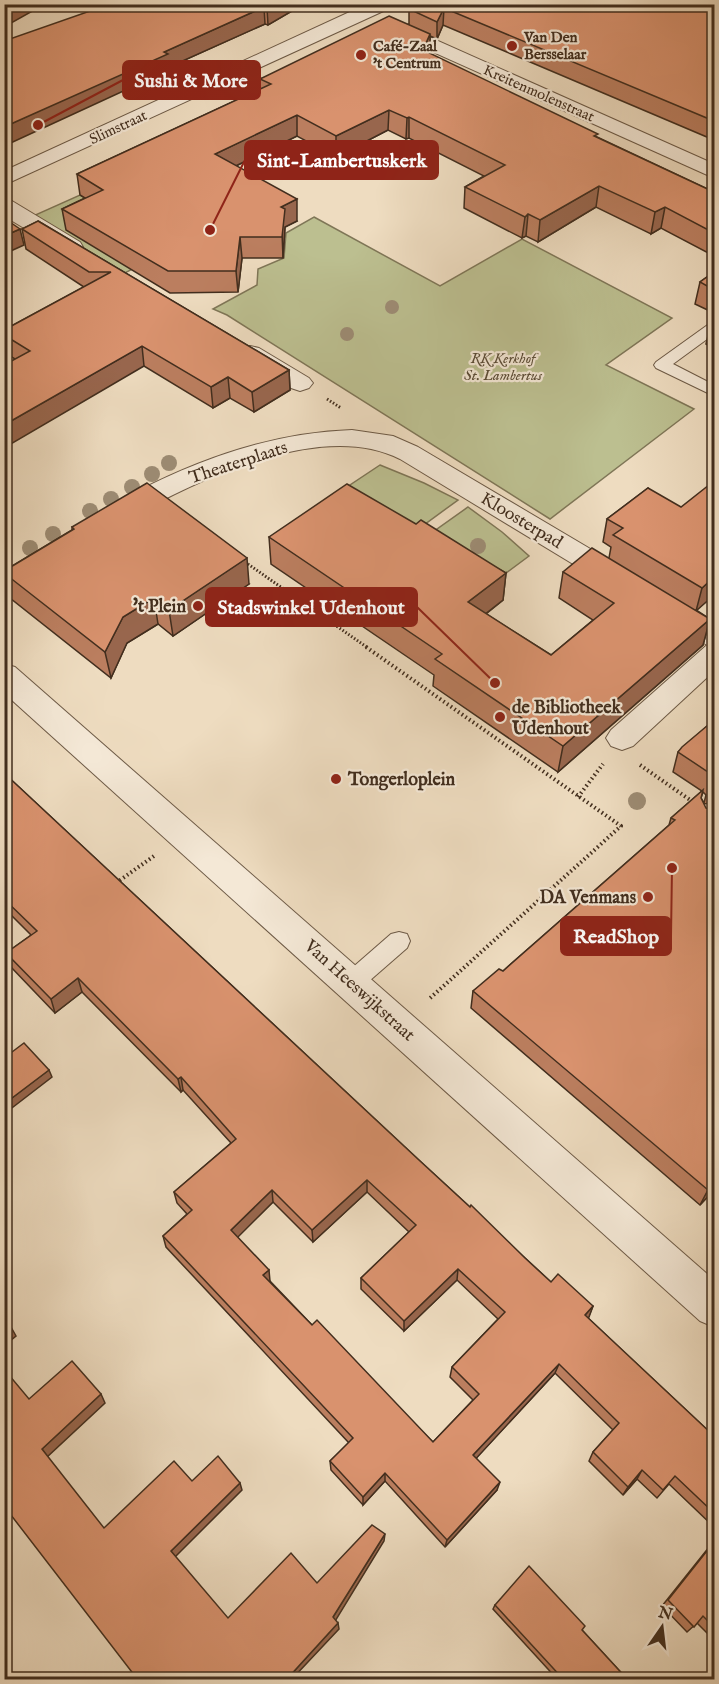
<svg xmlns="http://www.w3.org/2000/svg" width="719" height="1684" font-family="'IM FELL English',serif">
	<style>
		.green { fill: #bcbf90; stroke: #7f7657; stroke-width: 1.5 }
		.lines { fill: none; stroke-linecap: round; stroke-linejoin: round }
		.service-casing { stroke: #6d5a46; stroke-width: 2 }
		.minor-casing { stroke: #6d5a46; stroke-width: 2 }
		.tertiary-casing { stroke: #6d5a46; stroke-width: 2 }
		.path-far1 { stroke: #422e1e; stroke-width: 3; stroke-dasharray: 1.5 2; stroke-linecap: butt }
		.path { stroke: #422e1e; stroke-width: 4; stroke-dasharray: 1.5 3; stroke-linecap: butt }
		.service { fill: #f4e8d6; fill-rule: evenodd }
		.minor { fill: #f4e8d6; fill-rule: evenodd }
		.tertiary { fill: #f4e8d6; fill-rule: evenodd }
		.tree { fill: #9d8c74 }
		.wall { fill: #bb7e5f; stroke: #422e1e; stroke-width: 1.5; fill-rule: evenodd }
		.shaded-wall { fill: #98664d; stroke: #422e1e; stroke-width: 1.5 }
		.building { fill: #d9926e; stroke: #422e1e; stroke-width: 1.5; fill-rule: evenodd }
		.poi-dot { fill: #8f2418; stroke: #f4e8d6; stroke-width: 2 }
		.labels { text-anchor: middle; stroke-width: 4.5; stroke-linejoin: round; paint-order: stroke }
		.far-poi-label { font-size: 15px; font-weight: bold; fill: #422e1e; stroke: #f4e8d6; text-anchor: start }
		.far-street-label { font-size: 15px; fill: #422e1e; stroke: #f4e8d6 }
		.far-park-label { font-size: 15px; font-style: italic; fill: #5a4b35; stroke: #f4e8d6 }
		.street-label { font-size: 18px; fill: #422e1e; stroke: #f4e8d6 }
		.poi-label { font-size: 18px; font-weight: bold; fill: #422e1e; stroke: #f4e8d6; text-anchor: end }
		.leader { fill: none; stroke: #8f2418; stroke-width: 2 }
		.callout-dot { fill: #8f2418; stroke: #f4e8d6; stroke-width: 2 }
		.callout { fill: #8f2418; stroke: #8f2418; stroke-width: 2 }
		.callout-label { font-size: 20px; text-anchor: middle; font-weight: bold; fill: #fff }
	</style>
	<rect width="100%" height="100%" fill="#eedcc0"/>
	<filter id="stains"><feTurbulence type="fractalNoise" baseFrequency=".00333" numOctaves="4"/><feColorMatrix values="0 0 0 0 .2 0 0 0 0 .09 0 0 0 0 .02 0 0 0 .5 -.17"/></filter>
	<radialGradient id="worn" r=".72"><stop offset=".6" stop-color="#630" stop-opacity="0"/><stop offset="1" stop-color="#630" stop-opacity=".3"/></radialGradient>
	<g class="green">
		<polygon points="80,195 169,250 123,274 33,216"/>
		<polygon points="314,217 440,286 522,239 672,318 606,365 694,409 550,519 227,315 213,309 257,285 258,269 284,258 286,233"/>
		<polygon points="380,465 424,483 458,500 406,538 329,499"/>
		<polygon points="468,507 502,532 529,556 486,588 416,544"/>
	</g>
	<g class="lines">
		<g class="service-casing">
			<g id="service">
				<polygon points="714,322 714,334 673,364 714,385 714,396 656,368 654,365 656,362 709,324"/>
				<polygon points="399,932 407,934 410,941 407,948 360,989 352,992 344,989 341,982 344,975 391,934"/>
			</g>
		</g>
		<g class="minor-casing">
			<g id="minor">
				<polygon points="4,200 12,201 80,242 83,247 80,252 72,254 64,252 4,216"/>
				<polygon points="250,346 259,348 309,378 313,383 309,388 300,391 291,388 241,358 238,353 241,348"/>
				<path d="M 352,430 L 393,436 L 418,447 L 631,573 L 635,580 L 631,587 L 621,590 L 611,587 L 400,459 C 322,419 197,480 128,519 L 118,522 L 108,519 L 104,513 L 108,507 C 185,464 265,433 352,430 Z"/>
				<polygon points="667,598 677,601 714,624 714,671 633,746 622,750 611,746 606,738 611,730 707,645 657,615 653,608 657,601"/>
				<polygon points="4,664 15,667 714,1280 714,1327 700,1321 4,693"/>
			</g>
		</g>
		<g class="tertiary-casing">
			<g id="tertiary">
				<polygon points="367,4 392,4 390,8 4,185 4,171"/>
				<polygon points="391,20 714,164 714,178 384,30 382,26 384,22"/>
			</g>
		</g>
		<g class="path-far1">
			<polyline points="327,399 341,408"/>
			<polyline points="245,562 368,648"/>
		</g>
		<g class="path">
			<polyline points="366,647 621,826 428,1000"/>
			<polyline points="640,765 693,802"/>
			<polyline points="578,797 603,764"/>
			<polyline points="116,883 154,856"/>
			<polyline points="4,963 13,957"/>
		</g>
		<use href="#service" class="service"/>
		<use href="#minor" class="minor"/>
		<use href="#tertiary" class="tertiary"/>
	</g>
	<g class="tree">
		<circle cx="392" cy="307" r="7"/>
		<circle cx="347" cy="334" r="7"/>
		<circle cx="169" cy="463" r="8"/>
		<circle cx="152" cy="474" r="8"/>
		<circle cx="132" cy="487" r="8"/>
		<circle cx="111" cy="499" r="8"/>
		<circle cx="90" cy="511" r="8"/>
		<circle cx="53" cy="534" r="8"/>
		<circle cx="478" cy="546" r="8"/>
		<circle cx="30" cy="548" r="8"/>
		<circle cx="637" cy="801" r="9"/>
	</g>
	<g class="wall">
		<polygon points="110,4 304,4 268,25 265,24 169,67 169,70"/>
		<polygon points="409,4 714,4 714,140 443,25 437,39 430,36 430,54 597,137 714,192 714,256 661,228 651,234 596,207 538,242 526,236 522,238 464,208 465,187 484,176 409,138 406,139 388,130 336,157 297,136 236,166 297,221 285,227 283,258 242,258 238,292 170,293 66,230 62,209 85,198 80,195 77,174 260,89 260,79 409,24 409,9 414,7"/>
		<polygon points="38,221 289,370 290,390 254,412 230,398 213,408 144,366 15,359 5,353 4,330 84,287 26,249 22,229"/>
		<polygon points="714,272 714,313 695,304 700,282"/>
		<polygon points="714,320 714,348 706,344 711,323"/>
		<polygon points="648,488 714,595 696,610 710,619 703,645 558,772 433,686 434,675 271,564 269,537 416,524 506,573 503,600 486,614 551,655 593,620 559,598 563,572 609,558 611,547 603,542 607,519"/>
		<polygon points="72,527 249,584 173,636 158,624 127,643 111,678 10,598 4,576 4,571 72,530"/>
		<path d="M 714,720 L 714,802 L 704,804 L 714,1190 L 700,1205 L 471,1008 L 473,991 L 503,971 L 669,825 L 671,818 L 702,791 L 673,772 L 678,752 ZM 703,792 L 706,795 L 704,803 L 701,798 Z"/>
		<path d="M 4,773 L 420,1161 L 551,1282 L 593,1306 L 588,1318 L 714,1436 L 714,1527 L 669,1484 L 657,1498 L 637,1479 L 623,1495 L 589,1461 L 593,1452 L 613,1430 L 555,1373 L 476,1458 L 497,1490 L 445,1547 L 385,1481 L 363,1505 L 331,1470 L 330,1461 L 349,1443 L 166,1247 L 163,1236 L 187,1214 L 177,1203 L 174,1192 L 231,1143 L 183,1090 L 181,1092 L 82,992 L 55,1013 L 11,967 L 6,953 L 31,935 L 4,908 ZM 367,1192 L 409,1232 L 361,1278 L 361,1289 L 404,1331 L 457,1280 L 498,1319 L 452,1367 L 450,1377 L 473,1400 L 433,1442 L 312,1325 L 270,1281 L 237,1237 L 273,1202 L 313,1242 Z"/>
		<polygon points="714,1541 714,1640 697,1623 687,1632 662,1606"/>
		<polygon points="495,1605 582,1630 628,1680 558,1680 493,1609"/>
	</g>
	<g class="shaded-wall">
		<polygon points="12,4 45,4 4,27 4,9"/>
		<polygon points="273,4 304,4 268,25 267,8"/>
		<polygon points="264,7 265,24 169,67 169,70 4,146 4,127 164,52"/>
		<polygon points="444,8 443,25 437,39 437,22"/>
		<polygon points="430,34 430,54 423,50"/>
		<polygon points="389,110 388,130 336,157 336,136"/>
		<polygon points="297,115 297,136 217,175 215,154"/>
		<polygon points="409,117 409,138 406,139 407,118"/>
		<polygon points="599,186 596,207 538,242 540,220"/>
		<polygon points="297,199 297,221 285,227 283,258 281,207"/>
		<polygon points="665,207 661,228 651,234 655,212"/>
		<polygon points="528,214 526,236 522,238 525,217"/>
		<polygon points="20,229 24,245 4,254 4,236"/>
		<polygon points="240,237 242,258 238,292 236,271"/>
		<polygon points="142,346 144,366 4,448 4,425"/>
		<polygon points="289,370 290,390 254,412 252,392"/>
		<polygon points="228,377 230,398 213,408 211,387"/>
		<polygon points="247,558 249,584 173,636 169,610"/>
		<polygon points="506,573 503,600 466,629 468,602"/>
		<polygon points="714,577 714,595 696,611 702,588"/>
		<polygon points="154,598 158,624 127,643 111,678 105,652 123,617"/>
		<polygon points="710,619 703,645 558,772 563,746"/>
		<polygon points="78,978 82,992 55,1013 51,999"/>
		<polygon points="49,1070 52,1077 4,1114 4,1104"/>
		<polygon points="181,1077 183,1090 181,1092 178,1079"/>
		<polygon points="367,1180 367,1192 313,1242 312,1230"/>
		<polygon points="714,1182 714,1190 700,1205 708,1190"/>
		<polygon points="272,1190 273,1202 233,1242 231,1230"/>
		<polygon points="458,1269 457,1280 404,1331 404,1321"/>
		<polygon points="269,1270 270,1281 265,1286 263,1275"/>
		<polygon points="593,1306 589,1317 581,1325 585,1315"/>
		<polygon points="11,1327 16,1336 4,1346 4,1332"/>
		<polygon points="559,1364 555,1373 471,1464 473,1455"/>
		<polygon points="101,1394 105,1403 47,1457 42,1449"/>
		<polygon points="642,1470 637,1479 623,1495 628,1487"/>
		<polygon points="385,1473 385,1481 363,1505 363,1497"/>
		<polygon points="500,1482 497,1490 445,1547 447,1540"/>
		<polygon points="240,1483 242,1490 174,1558 171,1551"/>
		<polygon points="385,1534 384,1541 334,1623 333,1617"/>
		<polygon points="338,1623 339,1629 291,1680 286,1680"/>
	</g>
	<g class="building">
		<polygon points="4,4 12,4 4,9"/>
		<polygon points="110,4 273,4 267,8 264,7 164,52 168,54 4,127 4,41"/>
		<polygon points="419,4 714,4 714,121 444,8 437,22 409,9"/>
		<polygon points="389,16 430,34 423,50 598,134 594,136 714,192 714,233 665,207 655,212 599,186 540,220 528,214 525,217 465,187 505,165 409,117 407,118 389,110 336,136 297,115 215,154 297,199 281,207 285,209 282,237 240,237 236,271 168,271 62,209 103,190 77,174 271,84 260,79"/>
		<polygon points="4,218 20,229 4,236"/>
		<polygon points="38,221 289,370 252,392 228,377 211,387 142,346 4,425 4,365 30,351 4,335 4,330 111,272 89,272 22,229"/>
		<polygon points="714,272 714,290 700,282"/>
		<polygon points="714,481 714,577 702,588 613,535 623,528 607,519 648,488 681,507"/>
		<polygon points="147,483 247,558 169,610 154,598 123,617 105,652 4,573 4,571 74,529 72,527"/>
		<polygon points="347,484 416,524 421,520 506,573 468,602 551,655 614,603 563,572 592,548 710,619 563,746 435,659 442,654 269,537"/>
		<polygon points="714,720 714,776 678,752 682,747"/>
		<path d="M 4,773 L 420,1161 L 470,1207 L 471,1205 L 525,1258 L 551,1282 L 558,1274 L 593,1306 L 585,1315 L 714,1436 L 714,1513 L 675,1476 L 663,1490 L 642,1470 L 628,1487 L 593,1452 L 619,1423 L 559,1364 L 473,1455 L 500,1482 L 447,1540 L 385,1473 L 363,1497 L 330,1461 L 353,1438 L 163,1236 L 192,1210 L 174,1192 L 236,1139 L 181,1077 L 178,1079 L 78,978 L 51,999 L 6,953 L 37,931 L 4,899 ZM 367,1180 L 416,1225 L 361,1278 L 404,1321 L 458,1269 L 505,1312 L 452,1367 L 479,1394 L 433,1442 L 317,1320 L 312,1325 L 263,1275 L 269,1270 L 231,1230 L 272,1190 L 312,1230 Z"/>
		<polygon points="703,790 701,798 706,808 714,810 714,1182 708,1190 473,991 499,969 503,971 675,820 671,818"/>
		<polygon points="24,1043 49,1070 4,1104 4,1058"/>
		<polygon points="4,1319 11,1327 4,1332"/>
		<polygon points="72,1361 101,1394 42,1449 104,1528 174,1461 192,1481 218,1456 240,1483 171,1551 228,1618 291,1553 317,1583 372,1525 385,1534 333,1617 338,1623 286,1680 138,1680 4,1506 4,1369 29,1399"/>
		<polygon points="714,1542 714,1627 703,1616 694,1627 668,1600"/>
		<polygon points="529,1566 585,1626 582,1630 628,1680 564,1680 495,1605"/>
	</g>
	<g class="poi-dot">
		<circle cx="512" cy="46" r="6"/>
		<circle cx="361" cy="55" r="6"/>
		<circle cx="198" cy="606" r="6"/>
		<circle cx="500" cy="717" r="6"/>
		<circle cx="336" cy="779" r="6"/>
		<circle cx="648" cy="897" r="6"/>
	</g>
	<g class="labels">
		<g class="far-poi-label">
			<text x="524" y="42">Van Den<tspan x="524" dy="17">Bersselaar</tspan></text>
			<text x="373" y="51">Café-Zaal<tspan x="373" dy="17">'t Centrum</tspan></text>
		</g>
		<g class="far-street-label">
			<text transform="translate(539 93) rotate(24)" y="5">Kreitenmolenstraat</text>
			<text transform="translate(118 127) rotate(-25)" y="5">Slimstraat</text>
		</g>
		<g class="far-park-label">
			<text x="503" y="363">RK Kerkhof<tspan x="503" dy="17">St. Lambertus</tspan></text>
		</g>
		<g class="street-label">
			<text transform="translate(238 462) rotate(-18)" y="6">Theaterplaats</text>
			<text transform="translate(522 520) rotate(31)" y="6">Kloosterpad</text>
			<text transform="translate(360 990) rotate(42)" y="6">Van Heeswijkstraat</text>
		</g>
		<g class="poi-label">
			<text x="186" y="612">'t Plein</text>
			<text x="512" y="713" text-anchor="start">de Bibliotheek<tspan x="512" dy="21">Udenhout</tspan></text>
			<text x="348" y="785" text-anchor="start">Tongerloplein</text>
			<text x="636" y="903">DA Venmans</text>
		</g>
	</g>
	<path class="leader" d="M38 125L123 80M210 230L245 160M495 683L417 607M672 868L671 936"/>
	<g class="callout-dot">
		<circle cx="38" cy="125" r="6"/>
		<circle cx="210" cy="230" r="6"/>
		<circle cx="495" cy="683" r="6"/>
		<circle cx="672" cy="868" r="6"/>
	</g>
	<g class="callout">
		<rect x="123" y="61" width="137" height="38" rx="6"/>
		<rect x="245" y="141" width="193" height="38" rx="6"/>
		<rect x="206" y="588" width="211" height="38" rx="6"/>
		<rect x="561" y="917" width="110" height="38" rx="6"/>
	</g>
	<g class="callout-label">
		<text x="191" y="87">Sushi &amp; More</text>
		<text x="342" y="167">Sint-Lambertuskerk</text>
		<text x="311" y="614">Stadswinkel Udenhout</text>
		<text x="616" y="943">ReadShop</text>
	</g>
	<rect width="719" height="1684" fill="none" stroke="#eedcc0" stroke-width="24"/>
	<rect x="6" y="6" width="707" height="1672" fill="none" stroke="#422e1e" stroke-width="3"/>
	<rect x="12" y="12" width="695" height="1660" fill="none" stroke="#422e1e" stroke-width="1.5"/>
	<g transform="translate(662 1627) rotate(14)" stroke="#f4e8d6" stroke-width="4.5" paint-order="stroke">
	<path d="M0-4.5L10 22L0 15L-10 22Z" fill="#422e1e"/>
	<text y="-9" font-size="16" font-weight="bold" text-anchor="middle" fill="#422e1e">N</text>
	</g>
	<rect width="100%" height="100%" filter="url(#stains)"/>
	<rect width="100%" height="100%" fill="url(#worn)"/>
</svg>
